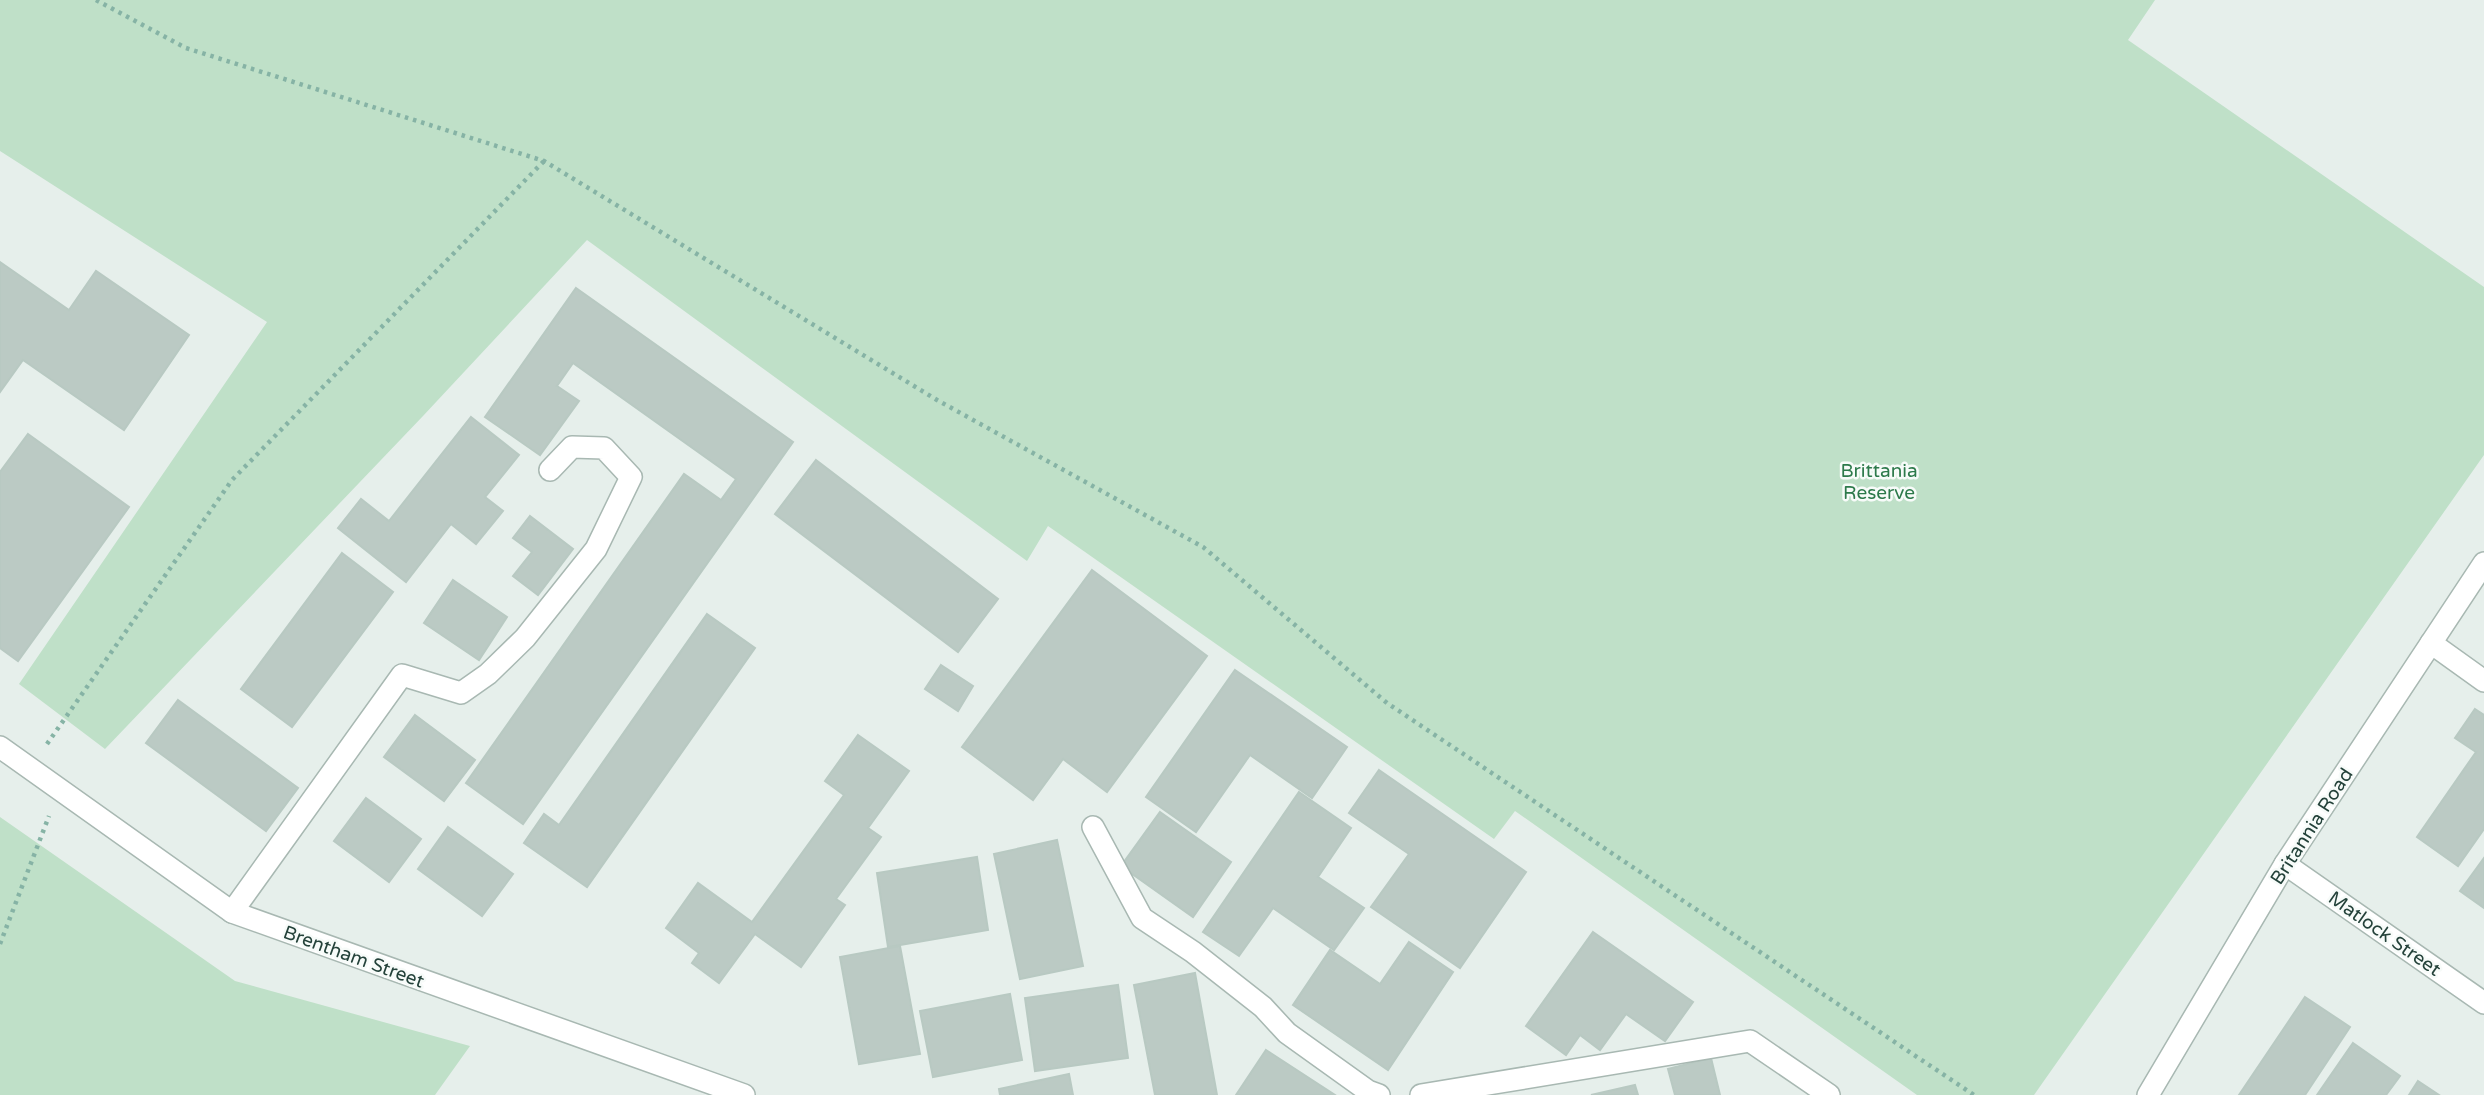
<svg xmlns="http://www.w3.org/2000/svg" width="2484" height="1095" font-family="'Varela Round',sans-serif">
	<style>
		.green { fill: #bfe0c8 }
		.building { fill: #bbcac4; stroke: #b8c9c2; stroke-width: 2 }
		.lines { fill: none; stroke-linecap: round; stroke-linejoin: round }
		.service-casing { stroke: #a8b8b2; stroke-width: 24 }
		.minor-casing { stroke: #a8b8b2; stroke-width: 24 }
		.tertiary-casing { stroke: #a8b8b2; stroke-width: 24 }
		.path { stroke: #86b3a5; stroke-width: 4.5; stroke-dasharray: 3.5 5; stroke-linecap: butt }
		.service { stroke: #fff; stroke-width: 21 }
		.minor { stroke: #fff; stroke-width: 21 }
		.tertiary { stroke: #fff; stroke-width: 21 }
		.labels { text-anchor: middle; stroke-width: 5; stroke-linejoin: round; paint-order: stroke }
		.park-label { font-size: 19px; fill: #2d7a4b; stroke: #f7fbf9 }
		.street-label { font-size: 19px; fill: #24423a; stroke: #f7fbf9 }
	</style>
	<rect width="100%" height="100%" fill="#e6efeb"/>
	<g class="green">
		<polygon points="0,0 2155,0 2128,40 2484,287 2484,455 2034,1095 1917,1095 1515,811 1494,839 1048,526 1027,561 587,240 423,416 105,749 19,684 267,322 0,151"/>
		<polygon points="0,817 235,981 470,1046 435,1095 0,1095"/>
	</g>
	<g class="building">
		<polygon points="0,262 69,310 96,271 189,335 124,430 23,360 0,392"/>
		<polygon points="576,288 793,442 523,824 466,783 684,474 721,500 736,479 573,363 557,386 579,401 540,455 485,417"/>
		<polygon points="471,417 519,455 485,497 503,511 476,544 451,524 406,582 338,528 361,499 389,521"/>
		<polygon points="28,434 129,507 18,661 0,648 0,472"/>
		<polygon points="816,460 998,599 958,652 775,514"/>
		<polygon points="530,516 573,549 538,595 513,576 532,552 513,538"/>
		<polygon points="342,553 393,592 292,727 241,689"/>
		<polygon points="1092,570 1207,656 1107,792 1063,759 1033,800 962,747"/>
		<polygon points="453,580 507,617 479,660 424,623"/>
		<polygon points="707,614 755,648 587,887 524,843 544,814 559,825"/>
		<polygon points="941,665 973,686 958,711 925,689"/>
		<polygon points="1235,670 1347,747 1312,798 1250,755 1196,832 1146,797"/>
		<polygon points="178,700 298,788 266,831 146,743"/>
		<polygon points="2475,709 2484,715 2484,829 2458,866 2417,837 2476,752 2455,738"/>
		<polygon points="415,715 475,760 444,801 384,757"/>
		<polygon points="858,735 909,771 868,828 881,837 836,899 845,905 801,967 755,934 719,983 692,963 699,953 666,928 698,883 752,922 844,795 825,781"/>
		<polygon points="1379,770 1526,872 1460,968 1371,907 1409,854 1349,813"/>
		<polygon points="1299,792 1351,828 1318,877 1364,908 1334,950 1273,908 1239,956 1203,932"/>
		<polygon points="366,798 421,839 389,882 334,841"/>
		<polygon points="1160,812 1231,862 1193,917 1121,866"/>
		<polygon points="448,827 513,874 482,916 418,869"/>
		<polygon points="1057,840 1083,966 1020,979 994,854"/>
		<polygon points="977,857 988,930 888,947 877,873"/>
		<polygon points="2484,858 2484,908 2460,891"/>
		<polygon points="1593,932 1693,1002 1665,1041 1626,1014 1600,1050 1580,1035 1566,1055 1526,1026"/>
		<polygon points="1409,942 1453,972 1388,1070 1293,1005 1330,950 1380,984"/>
		<polygon points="900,946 920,1054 859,1064 840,957"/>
		<polygon points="1195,973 1217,1095 1155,1095 1134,985"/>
		<polygon points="1118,985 1128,1058 1035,1071 1025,998"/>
		<polygon points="1010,994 1022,1060 933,1077 920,1011"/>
		<polygon points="2305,997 2350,1027 2305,1095 2239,1095"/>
		<polygon points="2353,1043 2400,1076 2386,1095 2317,1095"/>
		<polygon points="1266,1050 1335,1095 1236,1095"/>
		<polygon points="1711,1058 1720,1095 1675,1095 1668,1069"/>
		<polygon points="1069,1074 1073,1095 1000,1095 999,1089"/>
		<polygon points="2418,1081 2439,1095 2409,1095"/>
		<polygon points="1635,1085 1638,1095 1591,1095"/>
	</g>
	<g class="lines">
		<g class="service-casing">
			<g id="service">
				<polyline points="2431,643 2484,681"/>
				<polyline points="1093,827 1142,918 1193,952 1263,1007 1287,1033 1368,1091 1379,1095"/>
				<polyline points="232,912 402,675 461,693 488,674 525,638 596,549 631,477 604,448 572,447 550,470"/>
				<polyline points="1421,1095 1750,1041 1829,1095"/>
			</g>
		</g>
		<g class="minor-casing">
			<g id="minor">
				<polyline points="2285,864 2484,1003"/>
				<polyline points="2148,1095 2285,864 2484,563"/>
			</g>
		</g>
		<g class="tertiary-casing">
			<polyline id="tertiary" points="0,747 232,912 744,1095"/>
		</g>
		<g class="path">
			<polyline points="96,0 186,48 544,161 937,400 1203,547 1387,703 1974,1095"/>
			<polyline points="47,744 232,480 544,161"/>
			<polyline points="0,944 49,816"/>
		</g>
		<use href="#service" class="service"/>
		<use href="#minor" class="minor"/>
		<use href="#tertiary" class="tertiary"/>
	</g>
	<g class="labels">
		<g class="park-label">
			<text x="1879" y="477">Brittania<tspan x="1879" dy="22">Reserve</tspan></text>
		</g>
		<g class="street-label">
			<text transform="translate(2311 826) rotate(-57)" y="7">Britannia Road</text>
			<text transform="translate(2385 933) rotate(35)" y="7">Matlock Street</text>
			<text transform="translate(354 956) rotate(20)" y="7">Brentham Street</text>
		</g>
	</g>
</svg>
